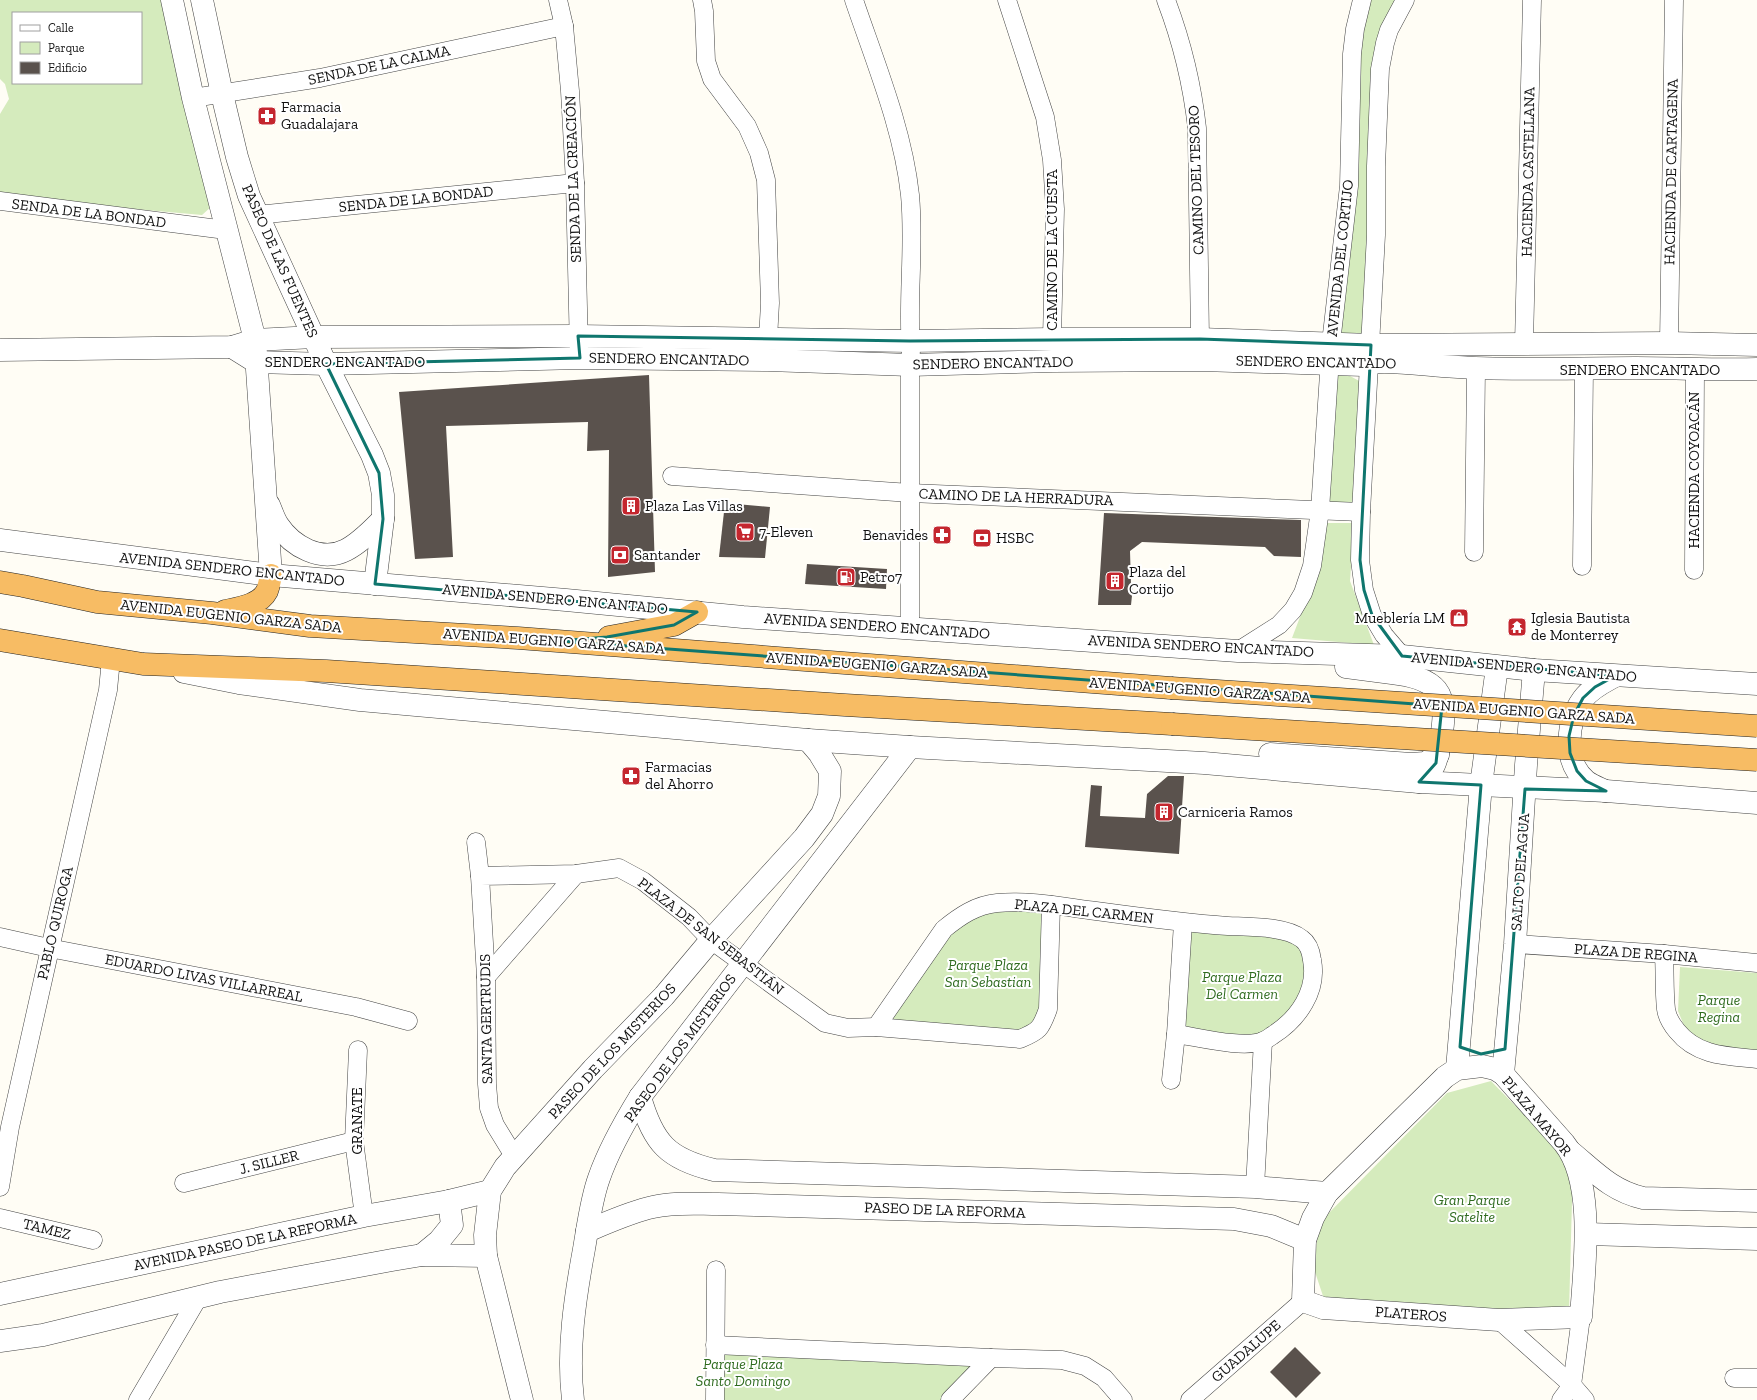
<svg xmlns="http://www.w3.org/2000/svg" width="1757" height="1400" font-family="'Zilla Slab',serif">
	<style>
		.green { fill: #d5ebbd; fill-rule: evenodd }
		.building { fill: #5a524d }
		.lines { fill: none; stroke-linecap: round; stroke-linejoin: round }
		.minor-casing { stroke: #444; stroke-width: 19 }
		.tertiary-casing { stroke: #444; stroke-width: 23 }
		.trunk-casing { stroke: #222; stroke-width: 23 }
		.minor { stroke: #fff; stroke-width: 18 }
		.tertiary { stroke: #fff; stroke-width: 22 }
		.trunk { stroke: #f7bc64; stroke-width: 22 }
		.trunk-bridge-casing { stroke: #222; stroke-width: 23; stroke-linecap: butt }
		.trunk-bridge { stroke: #f7bc64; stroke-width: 22 }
		.marked { fill: none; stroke: #0f766e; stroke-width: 3; stroke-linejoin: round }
		.labels { text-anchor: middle; stroke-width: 4; stroke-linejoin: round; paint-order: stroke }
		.street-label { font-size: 15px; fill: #111; stroke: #fff }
		.poi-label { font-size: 15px; fill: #111; stroke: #fff; text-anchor: start }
		.park-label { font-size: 15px; font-style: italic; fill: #2f6b1f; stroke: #fff }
	</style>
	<rect width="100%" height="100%" fill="#fffdf5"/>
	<g class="green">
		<path d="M 0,0 L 162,0 L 212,206 L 202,215 L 0,197 L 0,114 L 9,99 L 5,84 L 0,79 ZM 13,13 L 141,13 L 141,83 L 13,83 Z"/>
		<polygon points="1366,0 1398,0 1392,11 1364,333 1357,336 1337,335 1356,81"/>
		<polygon points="1335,368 1363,383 1354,503 1326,504"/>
		<polygon points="1324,523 1354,523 1350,581 1374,645 1292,638 1308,596"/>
		<polygon points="1051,905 1048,1009 1035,1033 876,1027 959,917"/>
		<polygon points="1183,923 1302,939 1311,991 1263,1041 1176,1034"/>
		<polygon points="1680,967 1757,973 1757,1054 1690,1040 1678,1011"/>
		<polygon points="1491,1081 1573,1165 1569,1312 1327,1308 1314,1269 1319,1223 1447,1093"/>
		<polygon points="715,1345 991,1358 950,1400 715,1400"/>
	</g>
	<g class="building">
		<polygon points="649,375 655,572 608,577 609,450 587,451 588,422 446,426 453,557 415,559 399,392"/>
		<polygon points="725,503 770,507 765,558 719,557"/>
		<polygon points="1104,513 1301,520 1301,557 1274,556 1265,547 1142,542 1130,551 1131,585 1133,586 1131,605 1098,605"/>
		<polygon points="807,564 887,569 886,589 805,584"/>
		<polygon points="1168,776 1184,776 1179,854 1085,847 1091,785 1102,786 1100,816 1145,818 1147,794"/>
		<polygon points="1295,1347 1321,1373 1296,1398 1270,1372"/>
	</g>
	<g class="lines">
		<g class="minor-casing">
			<g id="minor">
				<polyline points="558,0 564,26 570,91 575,183 579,350"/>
				<polyline points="702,0 704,11 706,61 712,79 747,126 759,153 766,180 770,303 768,339"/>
				<path d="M 854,0 C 875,62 903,129 910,195 C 915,247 907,299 911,350 L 910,365 L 910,627"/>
				<polyline points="1007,0 1045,117 1052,160 1055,209 1052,339"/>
				<path d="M 1166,0 C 1182,42 1192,83 1197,128 L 1200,339"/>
				<polyline points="193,98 320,78 564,26"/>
				<polyline points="0,201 226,230"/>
				<polyline points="257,215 575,183"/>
				<polyline points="1669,343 1674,0"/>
				<polyline points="1524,344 1532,0"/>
				<polyline points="672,476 910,493 1361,512"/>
				<polyline points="1474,552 1476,368"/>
				<polyline points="1582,566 1584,368"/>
				<polyline points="1694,570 1695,370"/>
				<polyline points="1238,651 1279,625 1293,610 1303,593 1312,566 1320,510 1331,343 1349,186 1352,54 1355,29 1362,0"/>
				<polyline points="1402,656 1384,635 1372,615 1364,590 1360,560 1361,512 1376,235 1376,166 1380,69 1385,43 1389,30 1405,0"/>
				<polyline points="476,842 480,876"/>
				<polyline points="0,937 49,948 356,1007 408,1021"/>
				<polyline points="1515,944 1664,954 1757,963"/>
				<path d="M 1664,954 C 1665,972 1664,991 1666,1009 C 1667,1017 1672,1025 1677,1031 C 1697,1056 1727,1056 1757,1059"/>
				<polyline points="486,977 576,874"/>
				<path d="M 876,1027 L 944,929 C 960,916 976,905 997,903 C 1030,900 1064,907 1096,911 C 1140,917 1184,923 1228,926 C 1249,927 1286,926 1302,939 C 1309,944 1311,952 1312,960 C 1318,991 1298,1019 1273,1035 C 1270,1037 1266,1040 1263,1041 C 1243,1049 1198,1037 1176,1034"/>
				<polyline points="358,1050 354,1141 364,1216"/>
				<polyline points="1171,1080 1176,1034 1183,923"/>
				<path d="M 514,1156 L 495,1125 L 489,1108 L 487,1084 L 486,977 L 480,876 L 576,874 L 619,868 L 643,881 L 689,917 L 711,940 L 825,1023 L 848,1028 L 876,1027 L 1020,1039 C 1039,1031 1041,1029 1048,1009 L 1051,905"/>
				<polyline points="184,1183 354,1141"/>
				<polyline points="0,1187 10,1127 108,690 111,659"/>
				<polyline points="1255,1187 1263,1041"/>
				<polyline points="0,1218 93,1240"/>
				<polyline points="1499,1320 1572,1385 1585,1400"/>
				<polyline points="715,1345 991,1358 1062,1360 1085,1366 1104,1378 1123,1400"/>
				<polyline points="1734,1378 1757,1378"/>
				<polyline points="138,1400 198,1298"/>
				<polyline points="715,1400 716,1270"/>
				<polyline points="950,1400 991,1358"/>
				<polyline points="1190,1400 1303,1301"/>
				<polyline points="1561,1400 1572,1385 1581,1317"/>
			</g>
		</g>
		<g class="tertiary-casing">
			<g id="tertiary">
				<polyline points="172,0 193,98 255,340 271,575"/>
				<polyline points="202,0 222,94 237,157 249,196 326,364 372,455 379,473 383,495 383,519 375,584"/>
				<path d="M 232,347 L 256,362 L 326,364 L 580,358 L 768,360 L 910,365 L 1052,361 L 1202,360 L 1363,365 C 1378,358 1424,365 1442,366 C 1506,371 1571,368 1636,368 C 1676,368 1716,370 1757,369"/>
				<polyline points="0,350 232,347 255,340 314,337 578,336 910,341 1052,339 1200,339 1371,345 1669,343 1757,345"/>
				<path d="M 269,505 C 272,512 274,519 278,525 C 292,546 321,563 346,550 C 360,543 372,530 383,519"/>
				<polyline points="0,540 271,575 566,600 743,617 1238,651 1402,656 1534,670 1757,684"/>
				<path d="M 1346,667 C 1361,669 1377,671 1392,673 C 1436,678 1450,692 1441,737 C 1437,758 1437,769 1419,782"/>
				<polyline points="184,672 239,683 360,700 808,740 910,747 1204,763 1419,782 1606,791 1757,803"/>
				<polyline points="1270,754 1411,764 1425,763 1438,755"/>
				<path d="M 1605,791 C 1599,788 1591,785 1586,781 C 1562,761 1567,721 1583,699 C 1591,688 1604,682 1615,676"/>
				<path d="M 1482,1066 L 1495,1069 L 1503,1074 L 1564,1143 C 1596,1183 1584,1268 1581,1317 L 1499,1320 L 1323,1308 L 1303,1301 L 1305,1240 L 1313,1218 L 1327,1193 L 1445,1077 L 1457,1069 Z"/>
				<polyline points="1457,1069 1481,785 1497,667"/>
				<polyline points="1503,1074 1515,944 1526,765 1534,670"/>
				<path d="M 640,1097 C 653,1143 668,1159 714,1170 L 1255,1187 L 1327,1193"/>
				<path d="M 1571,1152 C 1595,1172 1612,1191 1643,1198 L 1757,1201"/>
				<path d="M 587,1231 C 609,1222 630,1212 653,1207 C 674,1202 697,1204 718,1204 L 1234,1219 L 1271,1226 L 1305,1240"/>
				<polyline points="1587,1234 1757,1239"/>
				<polyline points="422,1255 439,1241 452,1225 449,1201"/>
				<polyline points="0,1294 364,1216 449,1201 490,1191"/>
				<polyline points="0,1341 43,1335 220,1292 392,1260 422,1255 486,1256"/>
				<polyline points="522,1400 486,1256 485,1235 490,1191 505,1167 593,1069 664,996 711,940 804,838 822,814 829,796 830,771 819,753 808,740"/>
				<path d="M 573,1400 C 567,1350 575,1298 584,1249 C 588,1226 591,1200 599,1178 C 609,1149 624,1123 640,1097 L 910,747"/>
			</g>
		</g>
		<g class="trunk-casing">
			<g id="trunk">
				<polyline points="0,582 23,586 97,602 212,613 310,626 518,638 1171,688"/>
				<path d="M 225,611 C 239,608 260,605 267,591 C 269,586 270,580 271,575"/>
				<polyline points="609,637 674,625 697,612"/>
				<polyline points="0,640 143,664 326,671 845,705 1172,724"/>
			</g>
		</g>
		<use href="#minor" class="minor"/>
		<use href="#tertiary" class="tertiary"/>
		<use href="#trunk" class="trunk"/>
		<g class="trunk-bridge-casing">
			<g id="trunk-bridge">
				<polyline points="1171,688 1757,726"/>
				<polyline points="1172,724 1757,760"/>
			</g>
		</g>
		<use href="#trunk-bridge" class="trunk-bridge"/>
	</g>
	<path class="marked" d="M 578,336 L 910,341 L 1200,339 L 1371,345 L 1360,560 L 1364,590 L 1372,615 L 1402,656 L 1615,676 L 1595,687 L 1583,698 L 1574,715 L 1569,736 L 1570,753 L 1577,771 L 1586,781 L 1606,791 L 1525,789 L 1505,1049 L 1481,1054 L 1460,1047 L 1481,785 L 1419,782 L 1436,763 L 1442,706 L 559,641 L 607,637 L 674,625 L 697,612 L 375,584 L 383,519 L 379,473 L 326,364 L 580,358 Z"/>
	<defs>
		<g id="pharmacy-square" transform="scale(1)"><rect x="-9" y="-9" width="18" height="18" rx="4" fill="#c4262e" stroke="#fff"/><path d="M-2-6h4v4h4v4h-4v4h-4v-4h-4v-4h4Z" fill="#fff"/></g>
		<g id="building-square" transform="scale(1)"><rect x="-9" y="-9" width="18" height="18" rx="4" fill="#c4262e" stroke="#fff"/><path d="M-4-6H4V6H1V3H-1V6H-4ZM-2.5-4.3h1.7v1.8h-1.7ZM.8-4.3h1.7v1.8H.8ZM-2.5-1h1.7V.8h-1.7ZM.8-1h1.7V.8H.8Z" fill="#fff"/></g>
		<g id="supermarket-square" transform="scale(1)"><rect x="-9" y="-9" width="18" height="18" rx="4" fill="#c4262e" stroke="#fff"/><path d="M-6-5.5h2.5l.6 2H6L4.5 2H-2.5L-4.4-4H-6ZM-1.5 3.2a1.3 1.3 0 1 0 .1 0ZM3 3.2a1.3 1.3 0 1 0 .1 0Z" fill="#fff"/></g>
		<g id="bank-square" transform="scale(1)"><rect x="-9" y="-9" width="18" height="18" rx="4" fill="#c4262e" stroke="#fff"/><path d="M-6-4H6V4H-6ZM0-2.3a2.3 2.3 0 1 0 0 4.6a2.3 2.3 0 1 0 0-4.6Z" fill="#fff"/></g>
		<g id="fuel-square" transform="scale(1)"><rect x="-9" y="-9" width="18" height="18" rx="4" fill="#c4262e" stroke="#fff"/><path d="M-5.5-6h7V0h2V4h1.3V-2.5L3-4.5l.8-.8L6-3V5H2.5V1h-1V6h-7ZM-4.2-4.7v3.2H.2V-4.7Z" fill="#fff"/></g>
		<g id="shop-square" transform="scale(1)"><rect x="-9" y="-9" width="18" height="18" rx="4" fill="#c4262e" stroke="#fff"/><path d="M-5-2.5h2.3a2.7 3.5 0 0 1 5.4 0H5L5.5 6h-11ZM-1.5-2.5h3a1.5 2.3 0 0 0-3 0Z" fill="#fff"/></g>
		<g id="temple-square" transform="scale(1)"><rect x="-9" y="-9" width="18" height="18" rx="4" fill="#c4262e" stroke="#fff"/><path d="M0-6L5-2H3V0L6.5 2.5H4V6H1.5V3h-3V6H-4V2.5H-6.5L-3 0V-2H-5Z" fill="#fff"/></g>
	</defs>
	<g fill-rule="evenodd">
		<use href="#pharmacy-square" x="267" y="116"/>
		<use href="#building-square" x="631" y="506"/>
		<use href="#supermarket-square" x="745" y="532"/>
		<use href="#pharmacy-square" x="942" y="535"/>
		<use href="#bank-square" x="982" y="538"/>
		<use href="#bank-square" x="620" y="555"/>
		<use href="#fuel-square" x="846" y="577"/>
		<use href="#building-square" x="1115" y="581"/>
		<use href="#shop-square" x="1459" y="618"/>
		<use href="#temple-square" x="1517" y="627"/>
		<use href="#pharmacy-square" x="631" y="776"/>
		<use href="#building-square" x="1164" y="812"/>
	</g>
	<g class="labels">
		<g class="street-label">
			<text transform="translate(379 65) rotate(-12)" y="5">SENDA DE LA CALMA</text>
			<text transform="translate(1528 172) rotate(-89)" y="5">HACIENDA CASTELLANA</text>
			<text transform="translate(1671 172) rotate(-89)" y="5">HACIENDA DE CARTAGENA</text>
			<text transform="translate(573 179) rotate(-92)" y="5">SENDA DE LA CREACIÓN</text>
			<text transform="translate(1196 180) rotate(-92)" y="5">CAMINO DEL TESORO</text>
			<text transform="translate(416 199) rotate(-6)" y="5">SENDA DE LA BONDAD</text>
			<text transform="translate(89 213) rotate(7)" y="5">SENDA DE LA BONDAD</text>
			<text transform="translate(1052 250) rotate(-90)" y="5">CAMINO DE LA CUESTA</text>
			<text transform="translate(1340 258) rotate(-84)" y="5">AVENIDA DEL CORTIJO</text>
			<text transform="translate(280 261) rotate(66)" y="5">PASEO DE LAS FUENTES</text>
			<text transform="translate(669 359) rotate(1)" y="5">SENDERO ENCANTADO</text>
			<text x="345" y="367">SENDERO ENCANTADO</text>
			<text transform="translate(1316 362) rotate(1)" y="5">SENDERO ENCANTADO</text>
			<text transform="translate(993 363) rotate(-1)" y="5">SENDERO ENCANTADO</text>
			<text x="1640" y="375">SENDERO ENCANTADO</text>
			<text transform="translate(1694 470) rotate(-90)" y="5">HACIENDA COYOACÁN</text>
			<text transform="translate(1016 497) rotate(2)" y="5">CAMINO DE LA HERRADURA</text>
			<text transform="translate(232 569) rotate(6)" y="5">AVENIDA SENDERO ENCANTADO</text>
			<text transform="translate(555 599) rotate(5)" y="5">AVENIDA SENDERO ENCANTADO</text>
			<text transform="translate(231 616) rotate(6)" y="5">AVENIDA EUGENIO GARZA SADA</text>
			<text transform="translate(877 626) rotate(4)" y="5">AVENIDA SENDERO ENCANTADO</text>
			<text transform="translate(554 641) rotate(4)" y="5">AVENIDA EUGENIO GARZA SADA</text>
			<text transform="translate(1201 646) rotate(3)" y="5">AVENIDA SENDERO ENCANTADO</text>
			<text transform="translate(877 665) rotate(4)" y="5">AVENIDA EUGENIO GARZA SADA</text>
			<text transform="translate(1524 667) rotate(5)" y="5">AVENIDA SENDERO ENCANTADO</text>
			<text transform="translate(1200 690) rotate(4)" y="5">AVENIDA EUGENIO GARZA SADA</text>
			<text transform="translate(1524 711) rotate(4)" y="5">AVENIDA EUGENIO GARZA SADA</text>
			<text transform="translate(1520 872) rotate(-86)" y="5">SALTO DEL AGUA</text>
			<text transform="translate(1084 911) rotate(6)" y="5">PLAZA DEL CARMEN</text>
			<text transform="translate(55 923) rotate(-77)" y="5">PABLO QUIROGA</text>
			<text transform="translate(711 936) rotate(38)" y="5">PLAZA DE SAN SEBASTIÁN</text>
			<text transform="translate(1636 953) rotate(4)" y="5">PLAZA DE REGINA</text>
			<text transform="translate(204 978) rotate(11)" y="5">EDUARDO LIVAS VILLARREAL</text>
			<text transform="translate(486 1019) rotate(-91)" y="5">SANTA GERTRUDIS</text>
			<text transform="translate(680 1048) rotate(-54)" y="5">PASEO DE LOS MISTERIOS</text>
			<text transform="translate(612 1051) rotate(-47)" y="5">PASEO DE LOS MISTERIOS</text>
			<text transform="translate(1537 1116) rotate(50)" y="5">PLAZA MAYOR</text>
			<text transform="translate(357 1121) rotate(-90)" y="5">GRANATE</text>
			<text transform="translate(269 1162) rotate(-14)" y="5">J. SILLER</text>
			<text transform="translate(945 1210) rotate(2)" y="5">PASEO DE LA REFORMA</text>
			<text transform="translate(47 1229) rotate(14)" y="5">TAMEZ</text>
			<text transform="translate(245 1242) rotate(-12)" y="5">AVENIDA PASEO DE LA REFORMA</text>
			<text transform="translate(1411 1314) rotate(4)" y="5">PLATEROS</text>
			<text transform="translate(1246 1351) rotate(-41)" y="5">GUADALUPE</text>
		</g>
		<g class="poi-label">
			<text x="281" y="112">Farmacia<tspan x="281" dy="17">Guadalajara</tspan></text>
			<text x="645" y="511">Plaza Las Villas</text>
			<text x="759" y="537">7-Eleven</text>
			<text x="928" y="540" text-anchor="end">Benavides</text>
			<text x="996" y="543">HSBC</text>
			<text x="634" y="560">Santander</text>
			<text x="1129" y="577">Plaza del<tspan x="1129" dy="17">Cortijo</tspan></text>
			<text x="860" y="582">Petro7</text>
			<text x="1445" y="623" text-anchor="end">Mueblería LM</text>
			<text x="1531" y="623">Iglesia Bautista<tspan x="1531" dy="17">de Monterrey</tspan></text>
			<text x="645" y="772">Farmacias<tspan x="645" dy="17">del Ahorro</tspan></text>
			<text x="1178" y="817">Carniceria Ramos</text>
		</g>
		<g class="park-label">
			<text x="988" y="970">Parque Plaza<tspan x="988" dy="17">San Sebastian</tspan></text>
			<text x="1242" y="982">Parque Plaza<tspan x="1242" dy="17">Del Carmen</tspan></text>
			<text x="1719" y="1005">Parque<tspan x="1719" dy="17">Regina</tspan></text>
			<text x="1472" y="1205">Gran Parque<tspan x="1472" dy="17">Satelite</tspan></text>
			<text x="743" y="1369">Parque Plaza<tspan x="743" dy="17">Santo Domingo</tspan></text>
		</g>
	</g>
	<rect x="12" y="12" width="130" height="72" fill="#ffffff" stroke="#a0a0a0"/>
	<rect x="20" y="25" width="20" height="6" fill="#ffffff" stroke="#a0a0a0"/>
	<text x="48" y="32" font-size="12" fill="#111111">Calle</text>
	<rect x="20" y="42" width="20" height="12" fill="#d5ebbd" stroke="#a0a0a0"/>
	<text x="48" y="52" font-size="12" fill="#111111">Parque</text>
	<rect x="20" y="62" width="20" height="12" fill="#5a524d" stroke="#a0a0a0"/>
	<text x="48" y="72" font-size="12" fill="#111111">Edificio</text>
</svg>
